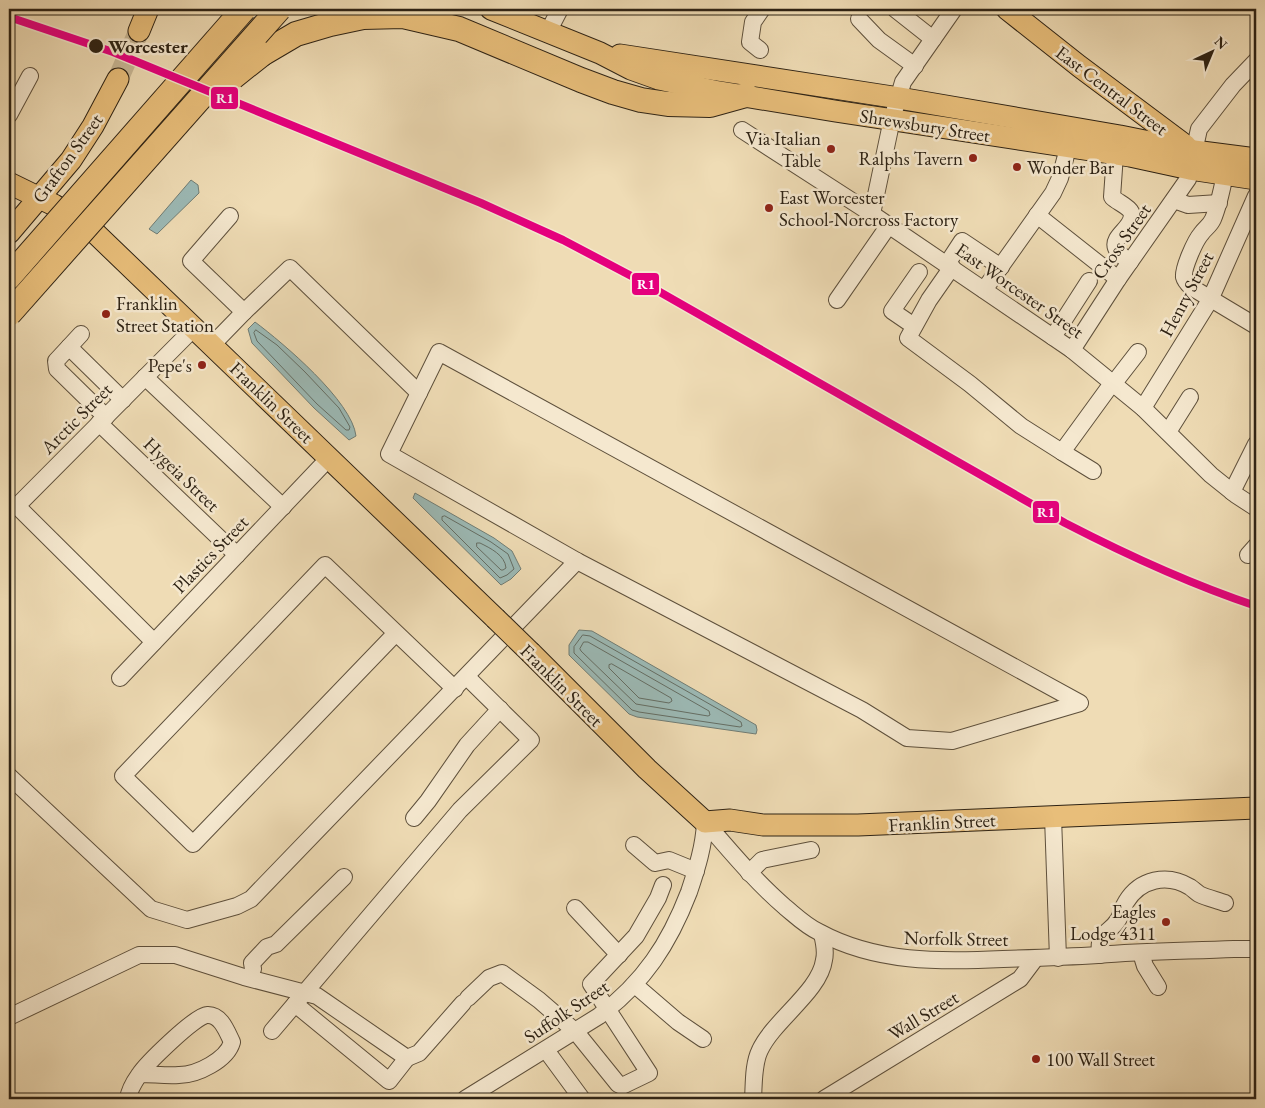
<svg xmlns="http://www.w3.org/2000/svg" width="1265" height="1108" font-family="'EB Garamond',serif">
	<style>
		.water { fill: #9cbab6; stroke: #707d75 }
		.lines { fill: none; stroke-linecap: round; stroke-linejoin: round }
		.shore { stroke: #646e65; stroke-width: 1 }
		.major-tunnel { stroke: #c8b795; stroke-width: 21; stroke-dasharray: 21 11; stroke-linecap: butt }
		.minor-casing { stroke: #5e503c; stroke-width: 18 }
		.major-casing { stroke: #2d2214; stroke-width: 23 }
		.highway-casing { stroke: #2d2214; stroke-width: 26 }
		.minor { stroke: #f5e8cf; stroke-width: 16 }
		.major { stroke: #e8be7a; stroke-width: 21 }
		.highway { stroke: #e8be7a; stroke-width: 24 }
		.rail-casing { stroke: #2d2214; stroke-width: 5.5 }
		.rail { stroke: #f5e8cf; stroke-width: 4; stroke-dasharray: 11; stroke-linecap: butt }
		.major-bridge-casing { stroke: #2d2214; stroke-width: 23; stroke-linecap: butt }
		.highway-bridge-casing { stroke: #2d2214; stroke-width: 26; stroke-linecap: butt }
		.major-bridge { stroke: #e8be7a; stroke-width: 21 }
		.highway-bridge { stroke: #e8be7a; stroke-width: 24 }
		.rail-1-casing { stroke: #f5e8cf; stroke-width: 11 }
		.rail-1 { stroke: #e5007d; stroke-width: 8 }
		.stop-dot { fill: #2d2214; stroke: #f5e8cf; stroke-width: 2 }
		.poi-dot { fill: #8f2418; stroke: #f5e8cf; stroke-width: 2 }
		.labels { text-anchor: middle; stroke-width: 5; stroke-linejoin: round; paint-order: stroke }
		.stop-label { font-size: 19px; font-weight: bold; fill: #2d2214; stroke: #f5e8cf; text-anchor: start }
		.street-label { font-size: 19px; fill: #2d2214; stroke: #f5e8cf }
		.poi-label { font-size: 19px; fill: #2d2214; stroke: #f5e8cf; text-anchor: end }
		.line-badge { stroke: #f5e8cf; stroke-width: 2 }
		.badge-label { font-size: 14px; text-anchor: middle; font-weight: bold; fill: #fff }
	</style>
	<rect width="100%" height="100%" fill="#efdcb5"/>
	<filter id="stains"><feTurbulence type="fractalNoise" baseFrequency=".004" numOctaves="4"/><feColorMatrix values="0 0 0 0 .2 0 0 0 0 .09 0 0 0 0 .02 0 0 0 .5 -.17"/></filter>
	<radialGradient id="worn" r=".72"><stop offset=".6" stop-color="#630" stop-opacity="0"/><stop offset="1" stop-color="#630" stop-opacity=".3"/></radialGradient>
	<g class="water">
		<polygon points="191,180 198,185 199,193 157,234 149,229"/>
		<path d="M 255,322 C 283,343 352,401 356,436 L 349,440 L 314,408 L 252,343 L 248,329 Z"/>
		<polygon points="415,493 494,538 512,551 521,569 511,579 501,585 413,498"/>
		<polygon points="579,630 592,631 756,725 757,730 756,734 637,717 629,714 569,655 569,645"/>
	</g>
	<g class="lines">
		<g class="shore">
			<polygon points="256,330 277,345 305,372 339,408 350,427 349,430 346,430 317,404 257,341 254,333"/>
			<polygon points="445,516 491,542 508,554 514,569 507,575 500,578 442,520 442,517"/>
			<path d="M 477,543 L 480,543 C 490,548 505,555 506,568 L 503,570 L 501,570 L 477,547 Z"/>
			<polygon points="583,635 590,636 741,722 742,726 740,727 639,712 632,710 574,653 574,647"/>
			<polygon points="584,642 588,642 709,711 710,715 708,716 636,704 581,651 580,649"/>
			<polygon points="612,664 671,698 672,701 669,703 639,698 609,668 609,665"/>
		</g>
		<polyline class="major-tunnel" points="118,79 139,31"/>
		<g class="minor-casing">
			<g id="minor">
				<polyline points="895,9 933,39"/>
				<polyline points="859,19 879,40 915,66"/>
				<polyline points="548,32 560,9"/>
				<polyline points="760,50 750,42 753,22 762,9"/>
				<polyline points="9,115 30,76"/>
				<polyline points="742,130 872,214 1072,350 1143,408 1211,475 1236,495 1256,508"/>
				<path d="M 1115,154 L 1112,197 C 1117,202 1128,206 1131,212 C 1137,226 1111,235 1116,248 C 1118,254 1125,258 1130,262"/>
				<path d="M 1225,174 C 1222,189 1219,205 1213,219 C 1210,226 1205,228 1201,234 C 1195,241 1183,268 1184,277 C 1185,281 1188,284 1191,287 L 1256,326"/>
				<polyline points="1174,200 1188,205 1219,203"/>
				<polyline points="872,214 892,119 903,82 954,9"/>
				<polyline points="1037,215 1118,279"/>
				<polyline points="947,264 962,241 1001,267"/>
				<polyline points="952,267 929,300 908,338 970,384 1021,426 1062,452 1113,382"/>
				<polyline points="984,290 1053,193 1060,178 1068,148"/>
				<polyline points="837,300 889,225"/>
				<polyline points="244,312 290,268 419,393"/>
				<polyline points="914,326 892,311 919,272"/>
				<polyline points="1053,337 1089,281"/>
				<polyline points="212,345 244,312 191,261 230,216"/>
				<polyline points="69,347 81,334"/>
				<polyline points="1072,350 1118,279 1188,179 1199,129 1233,85 1256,61"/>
				<polygon points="439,352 1080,703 952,741 907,738 862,710 577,561 389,454"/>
				<polyline points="145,377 283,507"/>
				<polyline points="1114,383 1138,352"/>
				<polyline points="1143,408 1210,300 1256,196"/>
				<polyline points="106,417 57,369 56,361 69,347 123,400"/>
				<polyline points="99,423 237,555"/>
				<polyline points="1168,432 1190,397"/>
				<polyline points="1062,452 1093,471"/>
				<polyline points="1232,492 1256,444"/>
				<polyline points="1248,555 1256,546"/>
				<polyline points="396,633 193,844 123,776 325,565 455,689"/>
				<polyline points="154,642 17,506 194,328"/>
				<polyline points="120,678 329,458"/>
				<polyline points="9,776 151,909 187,920 237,906 251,899 577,561"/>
				<polyline points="1053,817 1058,958"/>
				<polyline points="414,818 428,801 467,745 500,709"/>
				<path d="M 705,822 C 731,852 755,881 785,907 C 796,916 806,926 819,932 C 876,963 940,962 1003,959 C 1035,958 1066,957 1098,955 C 1143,951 1189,951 1234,949 L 1256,949"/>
				<polyline points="634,845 655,863 669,860 696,871"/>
				<polyline points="749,873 762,860 811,850"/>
				<polyline points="575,908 619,955"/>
				<polyline points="1141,953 1145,966 1158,987"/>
				<path d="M 1100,955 C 1097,930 1109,935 1118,920 C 1122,914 1122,908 1126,902 C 1140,879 1167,873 1190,887 C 1193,889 1196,892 1199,894 C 1207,898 1217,900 1225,903"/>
				<polyline points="253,969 252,963 267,947 276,944 344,877"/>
				<polyline points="635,985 678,1022 703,1039"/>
				<polyline points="468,998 489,978 502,973 539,1000 576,1032 618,1084 622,1086 649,1073 591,984 636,936 658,898 663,885"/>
				<polyline points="9,1017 139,955 175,955 244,977 317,996 407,1058 389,1081 295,1004"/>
				<polyline points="272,1031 460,810 531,740 467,677"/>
				<polyline points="546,1050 582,1099"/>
				<polyline points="407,1058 419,1053 463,1003"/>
				<path d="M 128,1099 C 129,1091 134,1082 139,1075 C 146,1064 196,1015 207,1015 C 221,1014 227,1032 232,1042 C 227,1060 197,1075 179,1075 C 166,1076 153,1074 140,1074"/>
				<path d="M 465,1099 L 599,1016 C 644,982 669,944 689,892 C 697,868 704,846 705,822"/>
				<path d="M 753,1099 C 754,1084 753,1064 760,1050 C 774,1020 820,991 824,960 C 826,952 824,942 822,934"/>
				<polyline points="824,1099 1020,979 1035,959"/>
			</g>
		</g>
		<g class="major-casing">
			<g id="major">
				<polyline points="491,9 600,53 631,69 659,79 714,91 835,111 1130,156 1190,169 1256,179"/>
				<polyline points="1007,9 1079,66 1186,146"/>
				<polyline points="139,31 148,9"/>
				<polyline points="620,55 899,98 1120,136 1194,151 1256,159"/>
				<polyline points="9,183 54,205 91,229 495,618"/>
				<polyline points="9,233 71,160 93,126 118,79"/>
				<polyline points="531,653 647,769 705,822 730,820 763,825 858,825 1256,808"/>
			</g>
		</g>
		<g class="highway-casing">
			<polyline id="highway" points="262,54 296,34 330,24 363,17 403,16 459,29 581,80 613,92 641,100 668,104 710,105 746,95"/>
		</g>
		<use href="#minor" class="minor"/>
		<use href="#major" class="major"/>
		<use href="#highway" class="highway"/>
		<g class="rail-casing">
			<path id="rail" d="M 9,17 L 113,52 L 481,203 L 563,240 L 637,279 L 1065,523 C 1127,555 1190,584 1256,606"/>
		</g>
		<use href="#rail" class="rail"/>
		<g class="major-bridge-casing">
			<polyline id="major-bridge" points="495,618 531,653"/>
		</g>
		<g class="highway-bridge-casing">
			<g id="highway-bridge">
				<polyline points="233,77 262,54"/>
				<polyline points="9,277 244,9"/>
				<polyline points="9,314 279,9"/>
			</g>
		</g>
		<use href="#major-bridge" class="major-bridge"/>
		<use href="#highway-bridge" class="highway-bridge"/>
		<g class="rail-1-casing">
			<path id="rail-1" d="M 9,17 L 113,52 L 481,203 L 563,240 L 637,279 L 1065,523 C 1127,555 1190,584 1256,606"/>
		</g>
		<use href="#rail-1" class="rail-1"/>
	</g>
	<circle class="stop-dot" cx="96" cy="46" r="8"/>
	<g class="poi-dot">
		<circle cx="831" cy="149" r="5"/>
		<circle cx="973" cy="158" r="5"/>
		<circle cx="1017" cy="167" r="5"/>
		<circle cx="769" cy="208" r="5"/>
		<circle cx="106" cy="314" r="5"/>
		<circle cx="202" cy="365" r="5"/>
		<circle cx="1166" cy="922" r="5"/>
		<circle cx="1036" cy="1059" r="5"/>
	</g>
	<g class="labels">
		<g class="stop-label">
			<text x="108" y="53">Worcester</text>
		</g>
		<g class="street-label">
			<text transform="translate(1112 90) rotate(37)" y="7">East Central Street</text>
			<text transform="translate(925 125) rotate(9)" y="7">Shrewsbury Street</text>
			<text transform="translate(67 158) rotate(-54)" y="7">Grafton Street</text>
			<text transform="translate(1121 241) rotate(-55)" y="7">Cross Street</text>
			<text transform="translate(1020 290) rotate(35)" y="7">East Worcester Street</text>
			<text transform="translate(1186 294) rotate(-62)" y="7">Henry Street</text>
			<text transform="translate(272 402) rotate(44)" y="7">Franklin Street</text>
			<text transform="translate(76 418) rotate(-45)" y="7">Arctic Street</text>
			<text transform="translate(182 474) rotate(44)" y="7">Hygeia Street</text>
			<text transform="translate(210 554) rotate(-46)" y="7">Plastics Street</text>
			<text transform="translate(562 685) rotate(45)" y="7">Franklin Street</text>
			<text transform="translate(942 822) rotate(-3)" y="7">Franklin Street</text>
			<text transform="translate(956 938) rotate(1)" y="7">Norfolk Street</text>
			<text transform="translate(566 1011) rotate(-34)" y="7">Suffolk Street</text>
			<text transform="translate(923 1015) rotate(-31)" y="7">Wall Street</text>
		</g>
		<g class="poi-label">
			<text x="821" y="145">Via Italian<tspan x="821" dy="22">Table</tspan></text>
			<text x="963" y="165">Ralphs Tavern</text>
			<text x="1027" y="174" text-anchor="start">Wonder Bar</text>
			<text x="779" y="204" text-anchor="start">East Worcester<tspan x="779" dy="22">School-Norcross Factory</tspan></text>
			<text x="116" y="310" text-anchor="start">Franklin<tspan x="116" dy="22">Street Station</tspan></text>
			<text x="192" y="372">Pepe's</text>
			<text x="1156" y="918">Eagles<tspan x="1156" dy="22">Lodge 4311</tspan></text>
			<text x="1046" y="1066" text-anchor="start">100 Wall Street</text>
		</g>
	</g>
	<g class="line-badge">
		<rect x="210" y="86" width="29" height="24" rx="5" fill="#e5007d"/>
		<rect x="631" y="272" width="29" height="24" rx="5" fill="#e5007d"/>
		<rect x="1032" y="500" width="28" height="24" rx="5" fill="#e5007d"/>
	</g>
	<g class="badge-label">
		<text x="225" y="103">R1</text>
		<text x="646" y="289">R1</text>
		<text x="1046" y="517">R1</text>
	</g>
	<rect width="1265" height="1108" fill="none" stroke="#efdcb5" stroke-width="30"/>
	<rect x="10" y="10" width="1245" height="1088" fill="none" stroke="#2d2214" stroke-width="2.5"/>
	<rect x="15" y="15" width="1235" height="1078" fill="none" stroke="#2d2214"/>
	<g transform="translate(1212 52) rotate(44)" stroke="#f5e8cf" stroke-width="4" paint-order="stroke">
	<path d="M0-4L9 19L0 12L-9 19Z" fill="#2d2214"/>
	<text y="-8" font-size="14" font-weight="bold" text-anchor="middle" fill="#2d2214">N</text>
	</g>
	<rect width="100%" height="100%" filter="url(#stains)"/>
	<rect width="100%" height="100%" fill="url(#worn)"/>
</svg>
